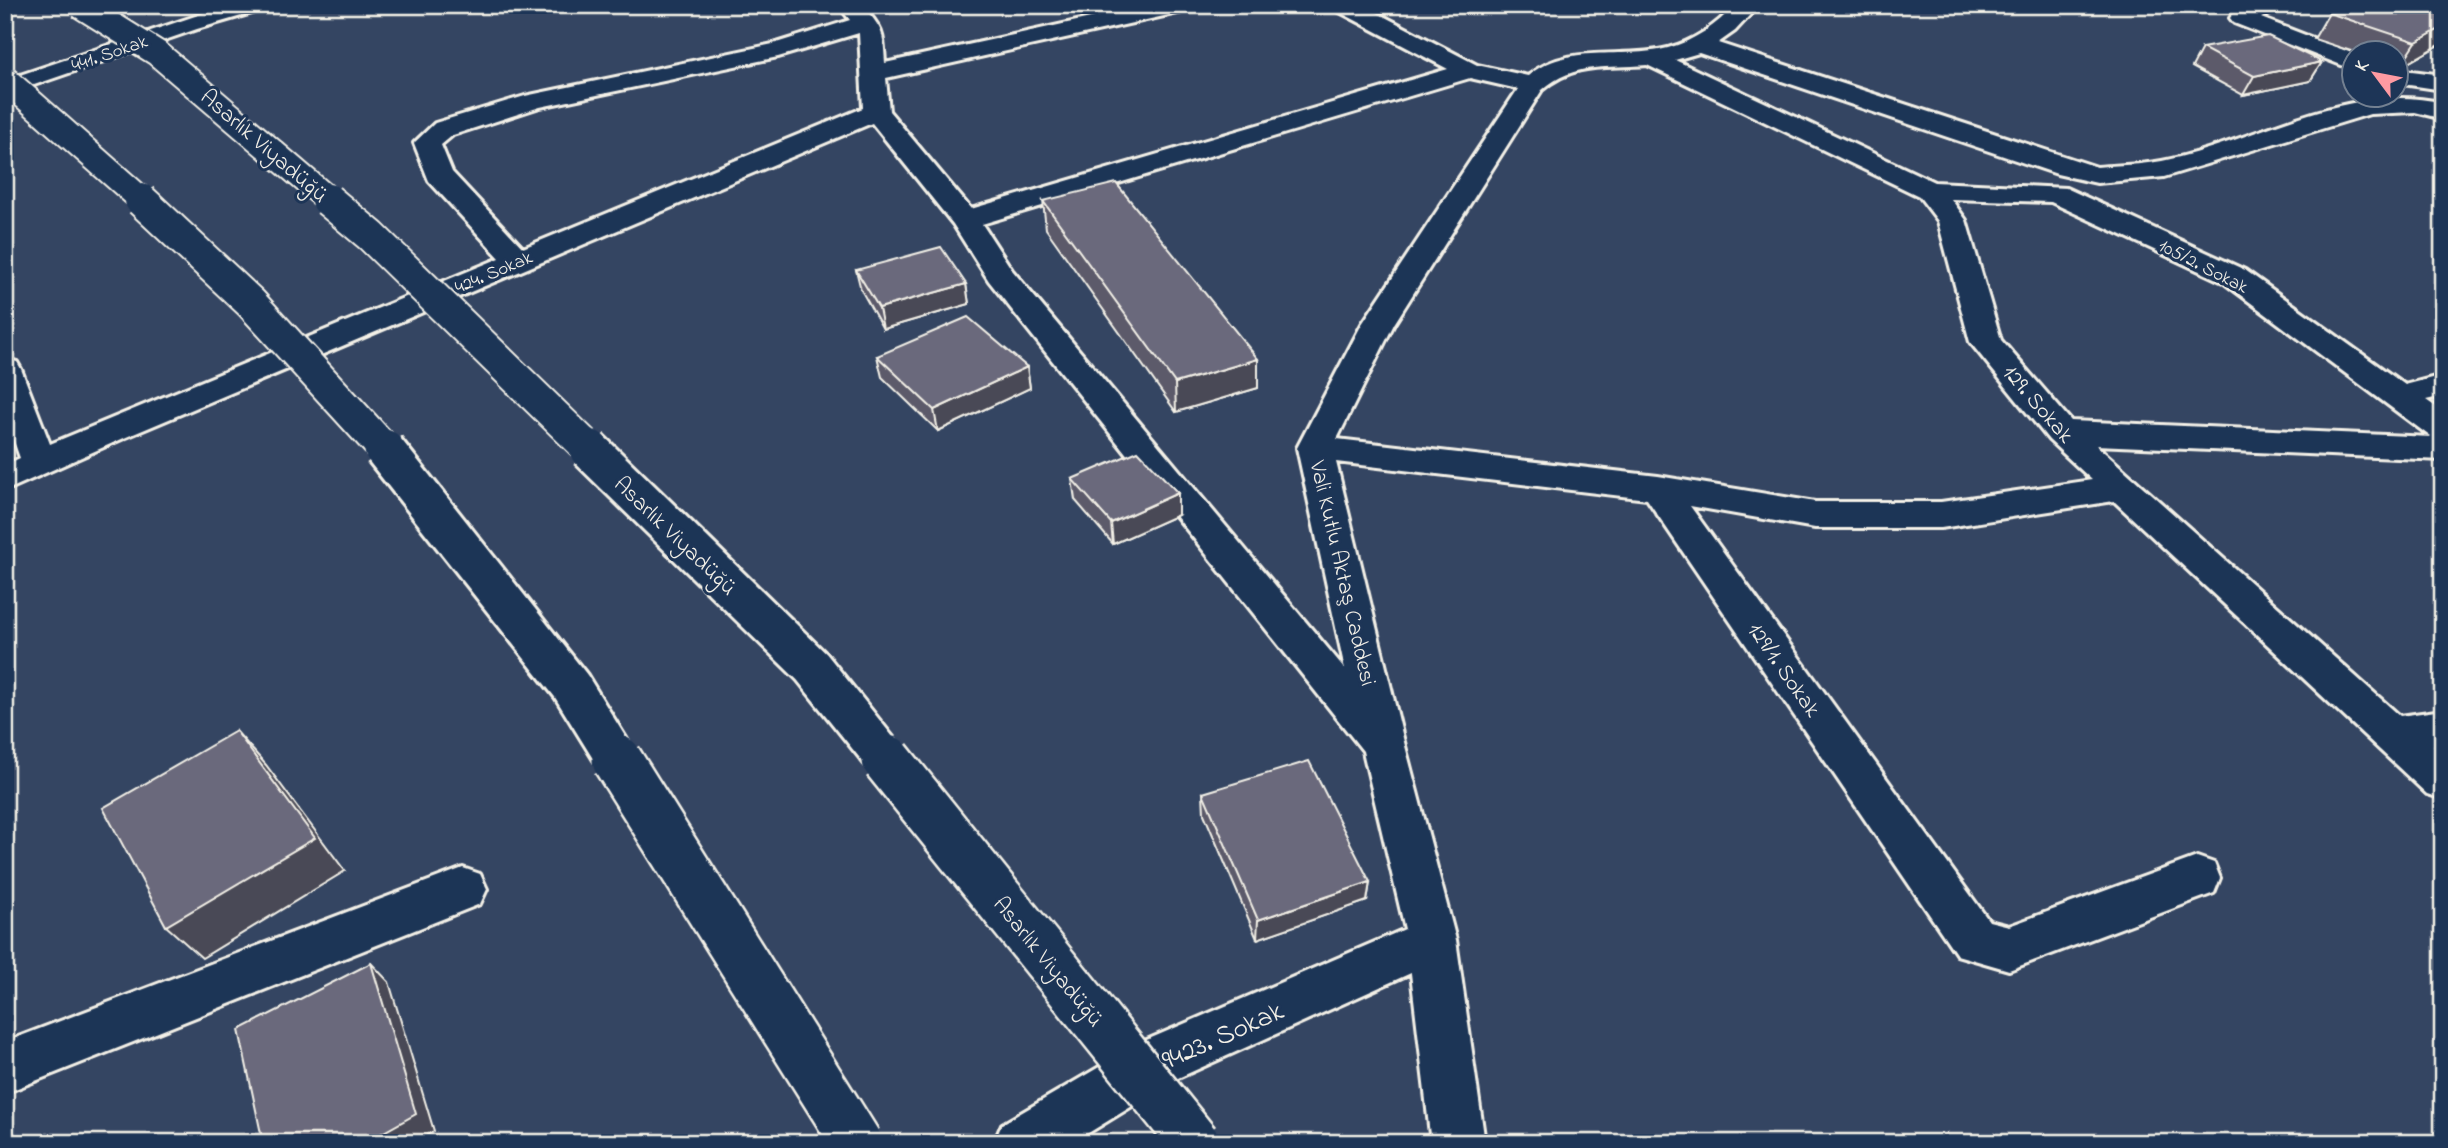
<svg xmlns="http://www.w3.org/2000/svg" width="2448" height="1148" font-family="'Indie Flower',sans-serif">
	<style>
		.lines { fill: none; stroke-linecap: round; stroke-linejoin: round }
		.minor-casing { stroke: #f4f1e8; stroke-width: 6 }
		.minor { fill: #1d3557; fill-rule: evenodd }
		.highway-bridge-far3-casing { stroke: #f4f1e8; stroke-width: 29; stroke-linecap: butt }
		.highway-bridge-far2-casing { stroke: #f4f1e8; stroke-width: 36; stroke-linecap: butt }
		.highway-bridge-far1-casing { stroke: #f4f1e8; stroke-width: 45; stroke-linecap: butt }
		.highway-bridge-casing { stroke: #f4f1e8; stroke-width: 54; stroke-linecap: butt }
		.highway-bridge-far3 { stroke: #1d3557; stroke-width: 25 }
		.highway-bridge-far2 { stroke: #1d3557; stroke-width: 32 }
		.highway-bridge-far1 { stroke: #1d3557; stroke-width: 39 }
		.highway-bridge { stroke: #1d3557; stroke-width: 49 }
		.wall { fill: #5b5a6a; stroke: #f4f1e8; stroke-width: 2 }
		.shaded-wall { fill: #4a4a56; stroke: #f4f1e8; stroke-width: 2 }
		.building { fill: #6a697b; stroke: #f4f1e8; stroke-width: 2 }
		.labels { text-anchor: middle; stroke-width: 6; stroke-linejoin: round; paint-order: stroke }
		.far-street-label { font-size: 19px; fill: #f4f1e8; stroke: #1d3557 }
		.street-label { font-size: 23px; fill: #f4f1e8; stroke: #1d3557 }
		.near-street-label { font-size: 28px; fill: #f4f1e8; stroke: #1d3557 }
	</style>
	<rect width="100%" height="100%" fill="#344562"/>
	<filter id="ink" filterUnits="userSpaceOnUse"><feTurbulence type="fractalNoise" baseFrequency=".0143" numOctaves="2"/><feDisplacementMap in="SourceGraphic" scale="14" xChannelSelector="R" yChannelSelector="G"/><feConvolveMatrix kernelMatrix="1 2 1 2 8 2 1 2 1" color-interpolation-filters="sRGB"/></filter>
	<g filter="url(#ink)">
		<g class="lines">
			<g class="minor-casing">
				<g id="minor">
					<polygon points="228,5 265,5 262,10 197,29 5,95 5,80"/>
					<path d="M 838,5 L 862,5 C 883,30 883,30 885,63 L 1150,5 L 1193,5 L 1190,10 L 1182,12 L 886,78 L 889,111 L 971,209 L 1448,69 L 1336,10 L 1333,5 L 1362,5 L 1477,65 L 1528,76 C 1568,42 1621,60 1668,48 C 1694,41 1717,25 1735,5 L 1759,5 L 1735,31 L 1718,43 L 2097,167 C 2118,165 2141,165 2162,161 C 2254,143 2347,80 2443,103 L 2443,119 L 2415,112 L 2370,114 L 2164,177 L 2097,183 L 2057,174 L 1699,53 L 1675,60 L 1934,182 L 2066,188 L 2245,270 L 2405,385 L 2443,375 L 2443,396 L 2426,400 L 2443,412 L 2443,460 L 2096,445 L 2400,716 L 2443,710 L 2443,744 L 2433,745 L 2443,754 L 2443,799 L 2427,794 L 2114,501 L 1941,528 L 1815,528 L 1690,506 L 1989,921 L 2009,926 L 2197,857 L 2214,863 L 2220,878 L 2214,893 L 2009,970 L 1957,955 L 1647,499 L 1336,462 L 1405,746 L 1456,940 L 1485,1143 L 1431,1143 L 1411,973 L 1178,1078 L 1072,1143 L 994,1143 L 1002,1124 L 1142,1042 L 1405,929 L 1363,751 L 989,281 L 953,224 L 872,123 L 124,438 L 5,491 L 5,465 L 20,458 L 5,415 L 5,359 L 17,362 L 21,369 L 50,444 L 500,258 L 429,181 L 414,143 L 435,123 L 525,96 L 773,44 L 850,20 ZM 859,33 L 863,108 L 523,248 L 452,172 L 441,145 L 453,135 L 540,107 L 778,57 ZM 1647,65 L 1919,196 L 1938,221 L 1970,342 L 2049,440 L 2092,480 L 1941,502 L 1815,502 L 1658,476 L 1337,439 L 1394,324 L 1542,90 C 1575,61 1607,69 1647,65 ZM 1470,78 L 1518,89 L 1362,324 L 1297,448 L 1345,669 L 1012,270 L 982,224 ZM 1951,199 L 2051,202 L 2223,282 L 2431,437 L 2071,421 L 2001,340 L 1966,220 Z"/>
					<polygon points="2251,5 2281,5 2278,10 2261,18 2354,54 2354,70 2234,23 2230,18 2234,13"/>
					<polygon points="2396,69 2443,75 2443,90 2396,83"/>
					<polygon points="463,868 480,874 487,889 480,904 5,1093 5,1042"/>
				</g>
			</g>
			<use href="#minor" class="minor"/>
			<g class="highway-bridge-far3-casing">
				<g id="highway-bridge-far3">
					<polyline points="80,5 157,53 330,201"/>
					<polyline points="5,79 143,201"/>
				</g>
			</g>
			<g class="highway-bridge-far2-casing">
				<g id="highway-bridge-far2">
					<polyline points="141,200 251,303 386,451"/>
					<polyline points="328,200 371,236 591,451"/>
				</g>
			</g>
			<g class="highway-bridge-far1-casing">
				<g id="highway-bridge-far1">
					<polyline points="384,449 571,686 618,762"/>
					<polyline points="589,449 812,667 888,762"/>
				</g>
			</g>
			<g class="highway-bridge-casing">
				<g id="highway-bridge">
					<polyline points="617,760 857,1143"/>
					<polyline points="887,760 1195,1143"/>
				</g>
			</g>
			<use href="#highway-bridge-far3" class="highway-bridge-far3"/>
			<use href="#highway-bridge-far2" class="highway-bridge-far2"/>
			<use href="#highway-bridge-far1" class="highway-bridge-far1"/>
			<use href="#highway-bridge" class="highway-bridge"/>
		</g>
		<g class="wall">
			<polygon points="2443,5 2443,43 2399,68 2396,67 2396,52 2354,52 2314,39 2329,13"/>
			<polygon points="2202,48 2322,62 2310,81 2243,95 2192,67"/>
			<polygon points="1043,201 1258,359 1258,388 1176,412 1046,229"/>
			<polygon points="856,270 966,284 969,304 883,329 861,290"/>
			<polygon points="877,356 1027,367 1030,388 938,431 882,377"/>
			<polygon points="1072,479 1178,515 1113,544 1075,500"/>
			<polygon points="1203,793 1370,882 1367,901 1257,939 1204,814"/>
		</g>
		<g class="shaded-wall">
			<polygon points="2443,27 2443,43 2399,68 2416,42"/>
			<polygon points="2322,62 2310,81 2243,95 2254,76"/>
			<polygon points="966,284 969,304 883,329 879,308"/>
			<polygon points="1258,359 1258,388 1176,412 1175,383"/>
			<polygon points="1027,367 1030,388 938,431 934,410"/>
			<polygon points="1178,493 1178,515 1113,544 1111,523"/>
			<polygon points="236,731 266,765 345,871 202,958 166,926"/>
			<polygon points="1370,882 1367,901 1257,939 1258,920"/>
			<polygon points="5,887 11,892 9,983 5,985"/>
			<polygon points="371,963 389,982 434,1131 413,1143 364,1143"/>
		</g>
		<g class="building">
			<polygon points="2344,5 2443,5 2443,27 2416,42 2329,13"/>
			<polygon points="2268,36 2322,62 2254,76 2202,48"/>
			<polygon points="1116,183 1258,359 1175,383 1043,201"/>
			<polygon points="941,247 966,284 879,308 856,270"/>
			<polygon points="968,317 1027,367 934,410 877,356"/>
			<polygon points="1138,451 1178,493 1111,523 1072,479"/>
			<polygon points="236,731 315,838 166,926 103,808"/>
			<polygon points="1309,761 1370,882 1258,920 1203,793"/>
			<polygon points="371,963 416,1114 364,1143 263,1143 239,1030"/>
		</g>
	</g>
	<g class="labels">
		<g class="far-street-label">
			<text transform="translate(109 52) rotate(-19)" y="7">441. Sokak</text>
			<text transform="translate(2204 265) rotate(27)" y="7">105/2. Sokak</text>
			<text transform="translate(493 271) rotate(-23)" y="7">424. Sokak</text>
		</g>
		<g class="street-label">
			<text transform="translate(265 145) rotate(41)" y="8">Asarlık Viyadüğü</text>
			<text transform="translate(2039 403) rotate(49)" y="8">129. Sokak</text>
			<text transform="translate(676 535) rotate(44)" y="8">Asarlık Viyadüğü</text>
			<text transform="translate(1344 573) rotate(77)" y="8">Vali Kutlu Aktaş Caddesi</text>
			<text transform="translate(1785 669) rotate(55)" y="8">129/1. Sokak</text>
			<text transform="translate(1049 961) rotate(51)" y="8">Asarlık Viyadüğü</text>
		</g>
		<g class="near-street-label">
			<text transform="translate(1222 1034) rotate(-24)" y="10">9423. Sokak</text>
		</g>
	</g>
	<rect width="2448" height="1148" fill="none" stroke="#1d3557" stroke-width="28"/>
	<rect x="14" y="14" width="2420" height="1120" fill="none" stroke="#f4f1e8" stroke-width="2.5" filter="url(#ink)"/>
	<g transform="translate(2375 74) rotate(302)"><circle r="33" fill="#1d3557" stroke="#738091" stroke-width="2"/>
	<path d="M0-5L12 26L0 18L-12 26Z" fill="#ff9aa2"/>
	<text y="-10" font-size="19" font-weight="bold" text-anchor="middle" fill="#f4f1e8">K</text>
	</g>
</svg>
